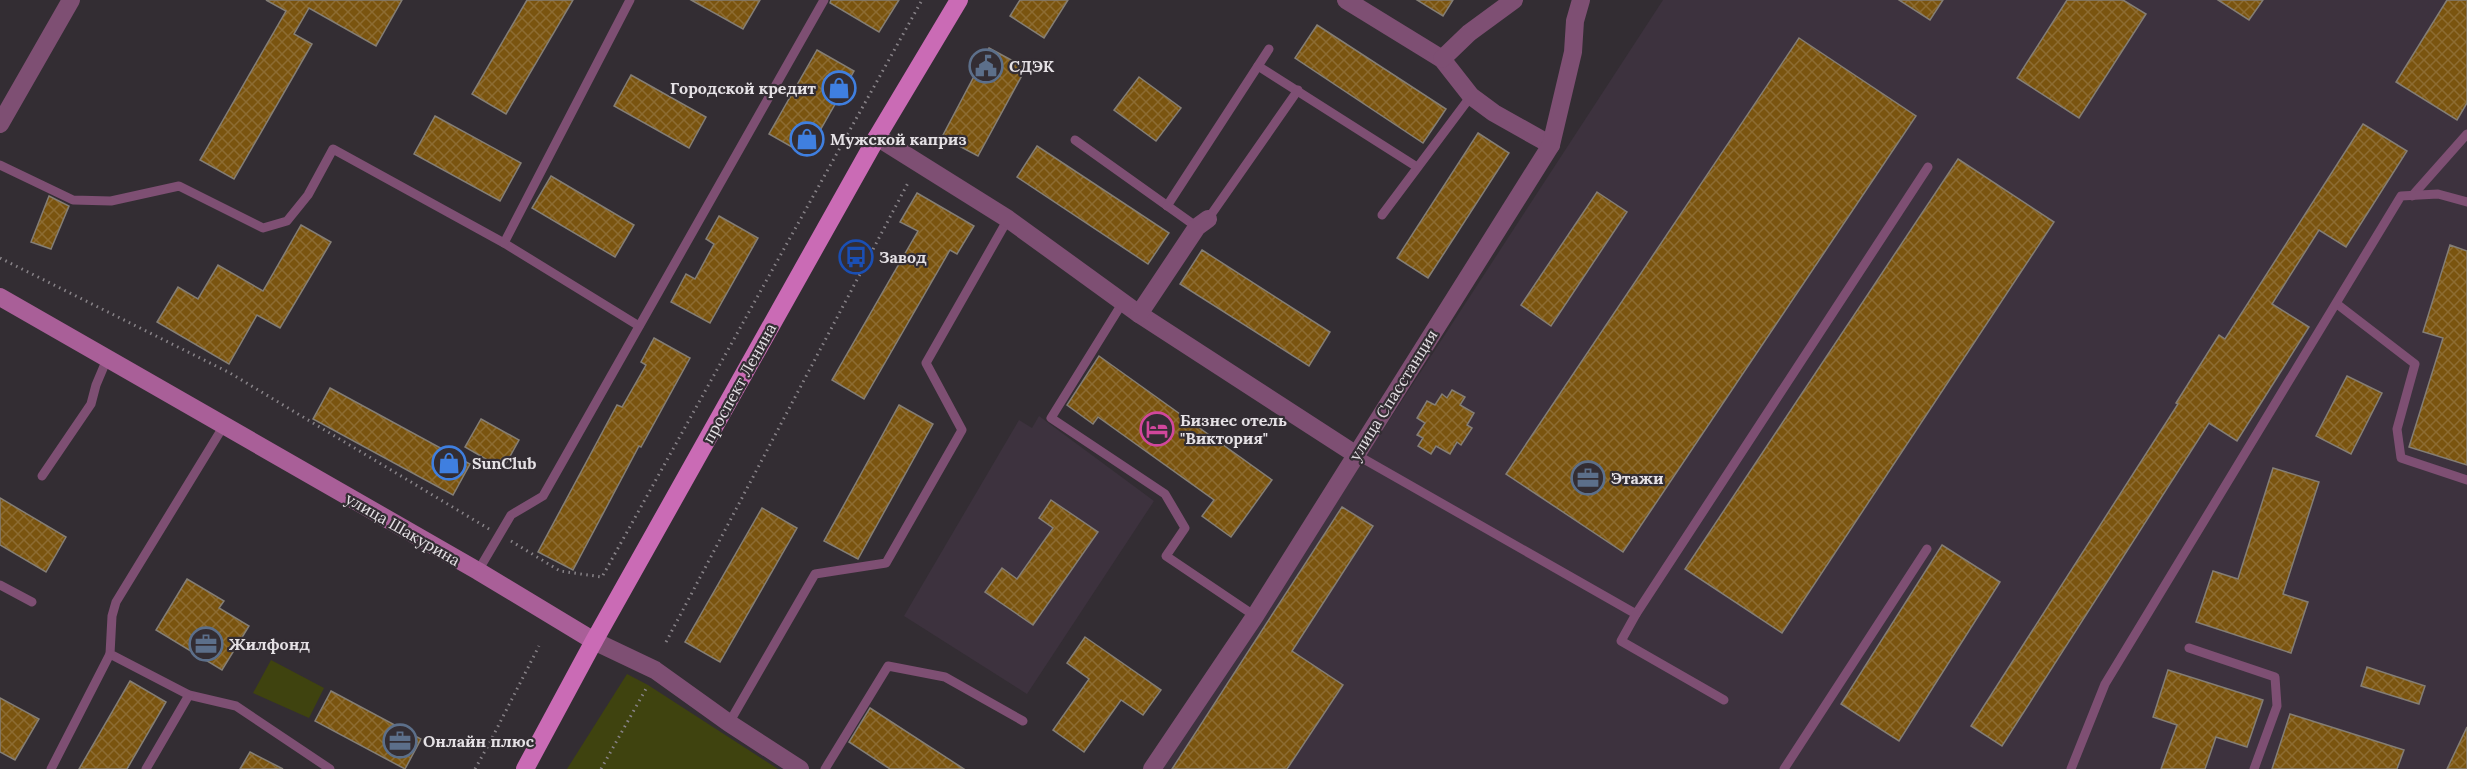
<svg xmlns="http://www.w3.org/2000/svg" width="2467" height="769" font-family="Lora,serif">
	<style>
		.built { fill: #3d323e }
		.park { fill: #3f430f }
		.building { fill: url(#building-cross-hatch); stroke: #847e75; stroke-width: 1.5 }
		.lines { fill: none; stroke-linecap: round; stroke-linejoin: round }
		.path { stroke: #888388; stroke-width: 3; stroke-dasharray: 1.5 4.5; stroke-linecap: butt }
		.lane { stroke: #7e4f73; stroke-width: 9 }
		.street { stroke: #7e4f73; stroke-width: 18 }
		.secondary { stroke: #a95f98; stroke-width: 18 }
		.primary { stroke: #ca6bb5; stroke-width: 18 }
		.labels { text-anchor: middle; stroke-width: 4.5; stroke-linejoin: round; paint-order: stroke }
		.poi-label { font-size: 16px; font-weight: bold; fill: #e5e1e5; stroke: #332d33; text-anchor: start }
		.street-label { font-size: 16px; fill: #e5e1e5; stroke: #332d33 }
	</style>
	<defs>
		<pattern id="building-cross-hatch" width="8" height="8" patternUnits="userSpaceOnUse" patternTransform="scale(1.5)"><rect width="8" height="8" fill="#7a540f"/><path d="M0 0l8 8M0 8l8-8" fill="none" stroke="#8d6c32"/></pattern>
	</defs>
	<rect width="100%" height="100%" fill="#332d33"/>
	<g class="built">
		<polygon points="1663,0 2467,0 2467,769 1162,769"/>
		<polygon points="1039,416 1154,501 1027,694 904,616 1019,420 1032,428"/>
	</g>
	<g class="park">
		<polygon points="271,660 324,688 309,718 253,693"/>
		<polygon points="627,674 648,685 778,769 567,769"/>
	</g>
	<g class="building">
		<polygon points="266,0 402,0 376,46 309,8 294,34 312,44 234,179 200,160 286,11"/>
		<polygon points="527,0 573,0 506,114 472,94"/>
		<polygon points="691,0 760,0 743,29"/>
		<polygon points="831,0 899,0 879,32 830,3"/>
		<polygon points="1020,0 1068,0 1044,38 1010,16"/>
		<polygon points="1417,0 1453,0 1443,16"/>
		<polygon points="1899,0 1943,0 1930,20"/>
		<polygon points="2067,0 2123,0 2146,14 2079,118 2017,78"/>
		<polygon points="2218,0 2263,0 2249,20"/>
		<polygon points="2447,0 2467,0 2467,103 2457,120 2396,82"/>
		<polygon points="1317,25 1446,109 1423,143 1295,58"/>
		<polygon points="1799,38 1916,116 1623,552 1506,474"/>
		<polygon points="989,48 1026,68 978,156 942,137"/>
		<polygon points="817,50 854,71 806,155 769,134"/>
		<polygon points="631,75 706,117 689,148 614,106"/>
		<polygon points="1139,77 1181,108 1156,141 1114,110"/>
		<polygon points="435,116 521,163 500,201 414,154"/>
		<polygon points="2363,124 2407,151 2346,247 2319,230 2272,304 2309,327 2237,441 2209,423 2002,746 1971,726 2178,404 2176,403 2219,335 2225,339"/>
		<polygon points="1478,133 1509,153 1428,278 1397,258"/>
		<polygon points="1037,146 1169,233 1148,264 1017,177"/>
		<polygon points="1958,159 2054,222 1782,633 1685,569"/>
		<polygon points="551,176 634,225 615,257 532,208"/>
		<polygon points="1597,192 1627,212 1551,326 1521,305"/>
		<polygon points="917,193 974,226 957,254 950,250 864,399 832,380 918,231 900,222"/>
		<polygon points="49,196 69,206 51,249 31,242"/>
		<polygon points="719,216 758,238 710,323 671,302 686,274 695,279 714,244 706,239"/>
		<polygon points="301,225 331,242 280,328 257,315 229,364 157,322 178,287 198,299 218,265 263,291"/>
		<polygon points="2450,245 2467,251 2467,465 2409,447 2443,338 2423,332"/>
		<polygon points="1202,250 1330,332 1309,366 1180,284"/>
		<polygon points="654,338 690,358 641,447 639,446 573,570 538,552 617,405 622,407 646,365 641,362"/>
		<polygon points="1099,356 1272,480 1231,537 1202,516 1214,500 1098,417 1093,424 1067,405"/>
		<polygon points="2347,376 2382,393 2351,454 2316,436"/>
		<polygon points="330,388 470,464 453,495 313,419"/>
		<polygon points="1452,390 1465,397 1460,405 1474,413 1467,425 1472,428 1461,445 1457,442 1450,454 1436,446 1431,454 1418,446 1423,438 1417,435 1425,423 1417,418 1427,401 1435,405 1442,394 1447,398"/>
		<polygon points="899,405 933,424 858,559 824,541"/>
		<polygon points="481,419 519,440 503,469 465,447"/>
		<polygon points="2273,468 2319,482 2283,594 2308,602 2291,653 2196,622 2213,571 2238,579"/>
		<polygon points="0,498 66,537 46,572 0,545"/>
		<polygon points="1051,500 1098,532 1033,625 985,592 1002,568 1017,579 1053,528 1039,518"/>
		<polygon points="1342,507 1373,526 1292,651 1343,685 1287,769 1172,769"/>
		<polygon points="762,508 797,528 720,662 685,642"/>
		<polygon points="1942,545 2000,582 1899,741 1841,704"/>
		<polygon points="187,579 224,601 219,608 249,626 222,670 156,630"/>
		<polygon points="1085,637 1161,690 1143,715 1121,700 1084,752 1053,730 1089,679 1067,663"/>
		<polygon points="2367,667 2425,686 2419,704 2361,686"/>
		<polygon points="2168,670 2263,700 2247,747 2216,737 2205,769 2161,769 2177,725 2153,717"/>
		<polygon points="130,681 166,702 127,769 79,769"/>
		<polygon points="331,691 421,739 405,769 315,721"/>
		<polygon points="0,698 39,719 15,760 0,752"/>
		<polygon points="870,708 964,769 890,769 849,742"/>
		<polygon points="2290,714 2404,750 2397,769 2272,769"/>
		<polygon points="2467,727 2467,769 2447,769"/>
		<polygon points="250,752 283,769 240,769"/>
	</g>
	<g class="lines">
		<g class="path">
			<polyline points="0,258 230,373 489,529"/>
			<polyline points="511,541 560,571 602,577 922,0"/>
			<polyline points="666,642 909,181"/>
			<polyline points="475,769 490,742 539,646"/>
			<polyline points="601,769 647,687"/>
		</g>
		<g class="lane">
			<polyline points="1258,66 1417,167"/>
			<polyline points="1075,140 1197,227"/>
			<polyline points="0,165 73,200 111,201 179,186 263,228 287,221 308,195 333,149 504,243 639,326"/>
			<polyline points="2412,196 2467,134"/>
			<polyline points="1167,206 1269,49"/>
			<polyline points="1382,215 1471,96"/>
			<polyline points="1208,219 1298,90"/>
			<polyline points="504,243 630,0"/>
			<polyline points="1123,302 1051,418 1165,494 1185,528 1166,556 1255,616"/>
			<polyline points="2337,304 2415,364 2397,429 2401,458 2467,480"/>
			<polyline points="223,427 116,602 112,616 110,654 189,695 236,706 330,769"/>
			<polyline points="1355,454 1636,614 1928,167"/>
			<polyline points="42,476 91,404 96,385 107,359"/>
			<polyline points="478,571 511,515 543,496 824,0"/>
			<polyline points="0,585 32,602"/>
			<polyline points="1636,614 1621,641 1724,700"/>
			<polyline points="2189,648 2275,677 2277,706 2254,769"/>
			<polyline points="729,723 815,574 886,563 962,430 926,363 1008,219"/>
			<polyline points="51,769 110,654"/>
			<polyline points="146,769 189,695"/>
			<polyline points="825,769 888,666 945,677 1023,721"/>
			<polyline points="1784,769 1927,549"/>
			<polyline points="2071,769 2105,684 2401,196 2438,194 2467,202"/>
		</g>
		<g class="street">
			<polyline points="1346,0 1442,59 1471,96 1494,113 1551,145"/>
			<polyline points="1442,59 1469,33 1514,0"/>
			<polyline points="0,124 71,0"/>
			<polyline points="877,137 1008,219 1139,314 1355,454"/>
			<polyline points="1139,314 1197,227 1208,219"/>
			<polyline points="594,641 655,670 729,723 800,769"/>
			<polyline points="1152,769 1255,616 1551,145 1573,52 1575,21 1581,0"/>
		</g>
		<polyline class="secondary" points="0,297 478,571 594,641"/>
		<polyline class="primary" points="525,769 594,641 877,137 959,0"/>
	</g>
	<defs>
		<g id="civic-ring" transform="scale(1.725)"><circle r="9.5" fill="#332d33" stroke="#5c6f8a" stroke-width="1.5"/><path d="M-.6-6.5H3V-4.5H.6V-3L4-1V1h2V6H-6V1h2V-1L-.6-3ZM-1.2 2.5V6h2.4V2.5Z" fill="#5c6f8a"/></g>
		<g id="shop-ring" transform="scale(1.725)"><circle r="9.5" fill="#332d33" stroke="#3f7fe0" stroke-width="1.5"/><path d="M-5-2.5h2.3a2.7 3.5 0 0 1 5.4 0H5L5.5 6h-11ZM-1.5-2.5h3a1.5 2.3 0 0 0-3 0Z" fill="#3f7fe0"/></g>
		<g id="bus-ring" transform="scale(1.725)"><circle r="9.5" fill="#332d33" stroke="#1a4fb4" stroke-width="1.5"/><path d="M-5-6H5V4H4V6H2V4H-2V6H-4V4H-5ZM-3.5-4V0h7V-4ZM-3.5 1.2v1.5H-2V1.2ZM2 1.2v1.5H3.5V1.2Z" fill="#1a4fb4"/></g>
		<g id="hotel-ring" transform="scale(1.725)"><circle r="9.5" fill="#332d33" stroke="#d1479c" stroke-width="1.5"/><path d="M-6-4.5h1.5V1H6V5H4.5V3h-9V5H-6ZM-4 0a1.8 1.8 0 1 1 3.6 0ZM.5 0V-2.5h3Q6-2.5 6 0Z" fill="#d1479c"/></g>
		<g id="office-ring" transform="scale(1.725)"><circle r="9.5" fill="#332d33" stroke="#5c6f8a" stroke-width="1.5"/><path d="M-6-3h4V-5.5h4V-3h4V5H-6ZM-1-4.5V-3h2v-1.5ZM-6 0V1H6V0Z" fill="#5c6f8a"/></g>
	</defs>
	<g fill-rule="evenodd">
		<use href="#civic-ring" x="986" y="66"/>
		<use href="#shop-ring" x="839" y="88"/>
		<use href="#shop-ring" x="807" y="139"/>
		<use href="#bus-ring" x="856" y="257"/>
		<use href="#hotel-ring" x="1157" y="429"/>
		<use href="#shop-ring" x="449" y="463"/>
		<use href="#office-ring" x="1588" y="478"/>
		<use href="#office-ring" x="206" y="644"/>
		<use href="#office-ring" x="400" y="741"/>
	</g>
	<g class="labels">
		<g class="poi-label">
			<text x="1009" y="72">СДЭК</text>
			<text x="816" y="94" text-anchor="end">Городской кредит</text>
			<text x="830" y="145">Мужской каприз</text>
			<text x="879" y="263">Завод</text>
			<text x="1180" y="426">Бизнес отель<tspan x="1180" dy="18">"Виктория"</tspan></text>
			<text x="472" y="469">SunClub</text>
			<text x="1611" y="484">Этажи</text>
			<text x="229" y="650">Жилфонд</text>
			<text x="423" y="747">Онлайн плюс</text>
		</g>
		<g class="street-label">
			<text transform="translate(739 383) rotate(-61)" y="6">проспект Ленина</text>
			<text transform="translate(1393 395) rotate(-58)" y="6">улица Спасстанция</text>
			<text transform="translate(403 529) rotate(30)" y="6">улица Шакурина</text>
		</g>
	</g>
</svg>
